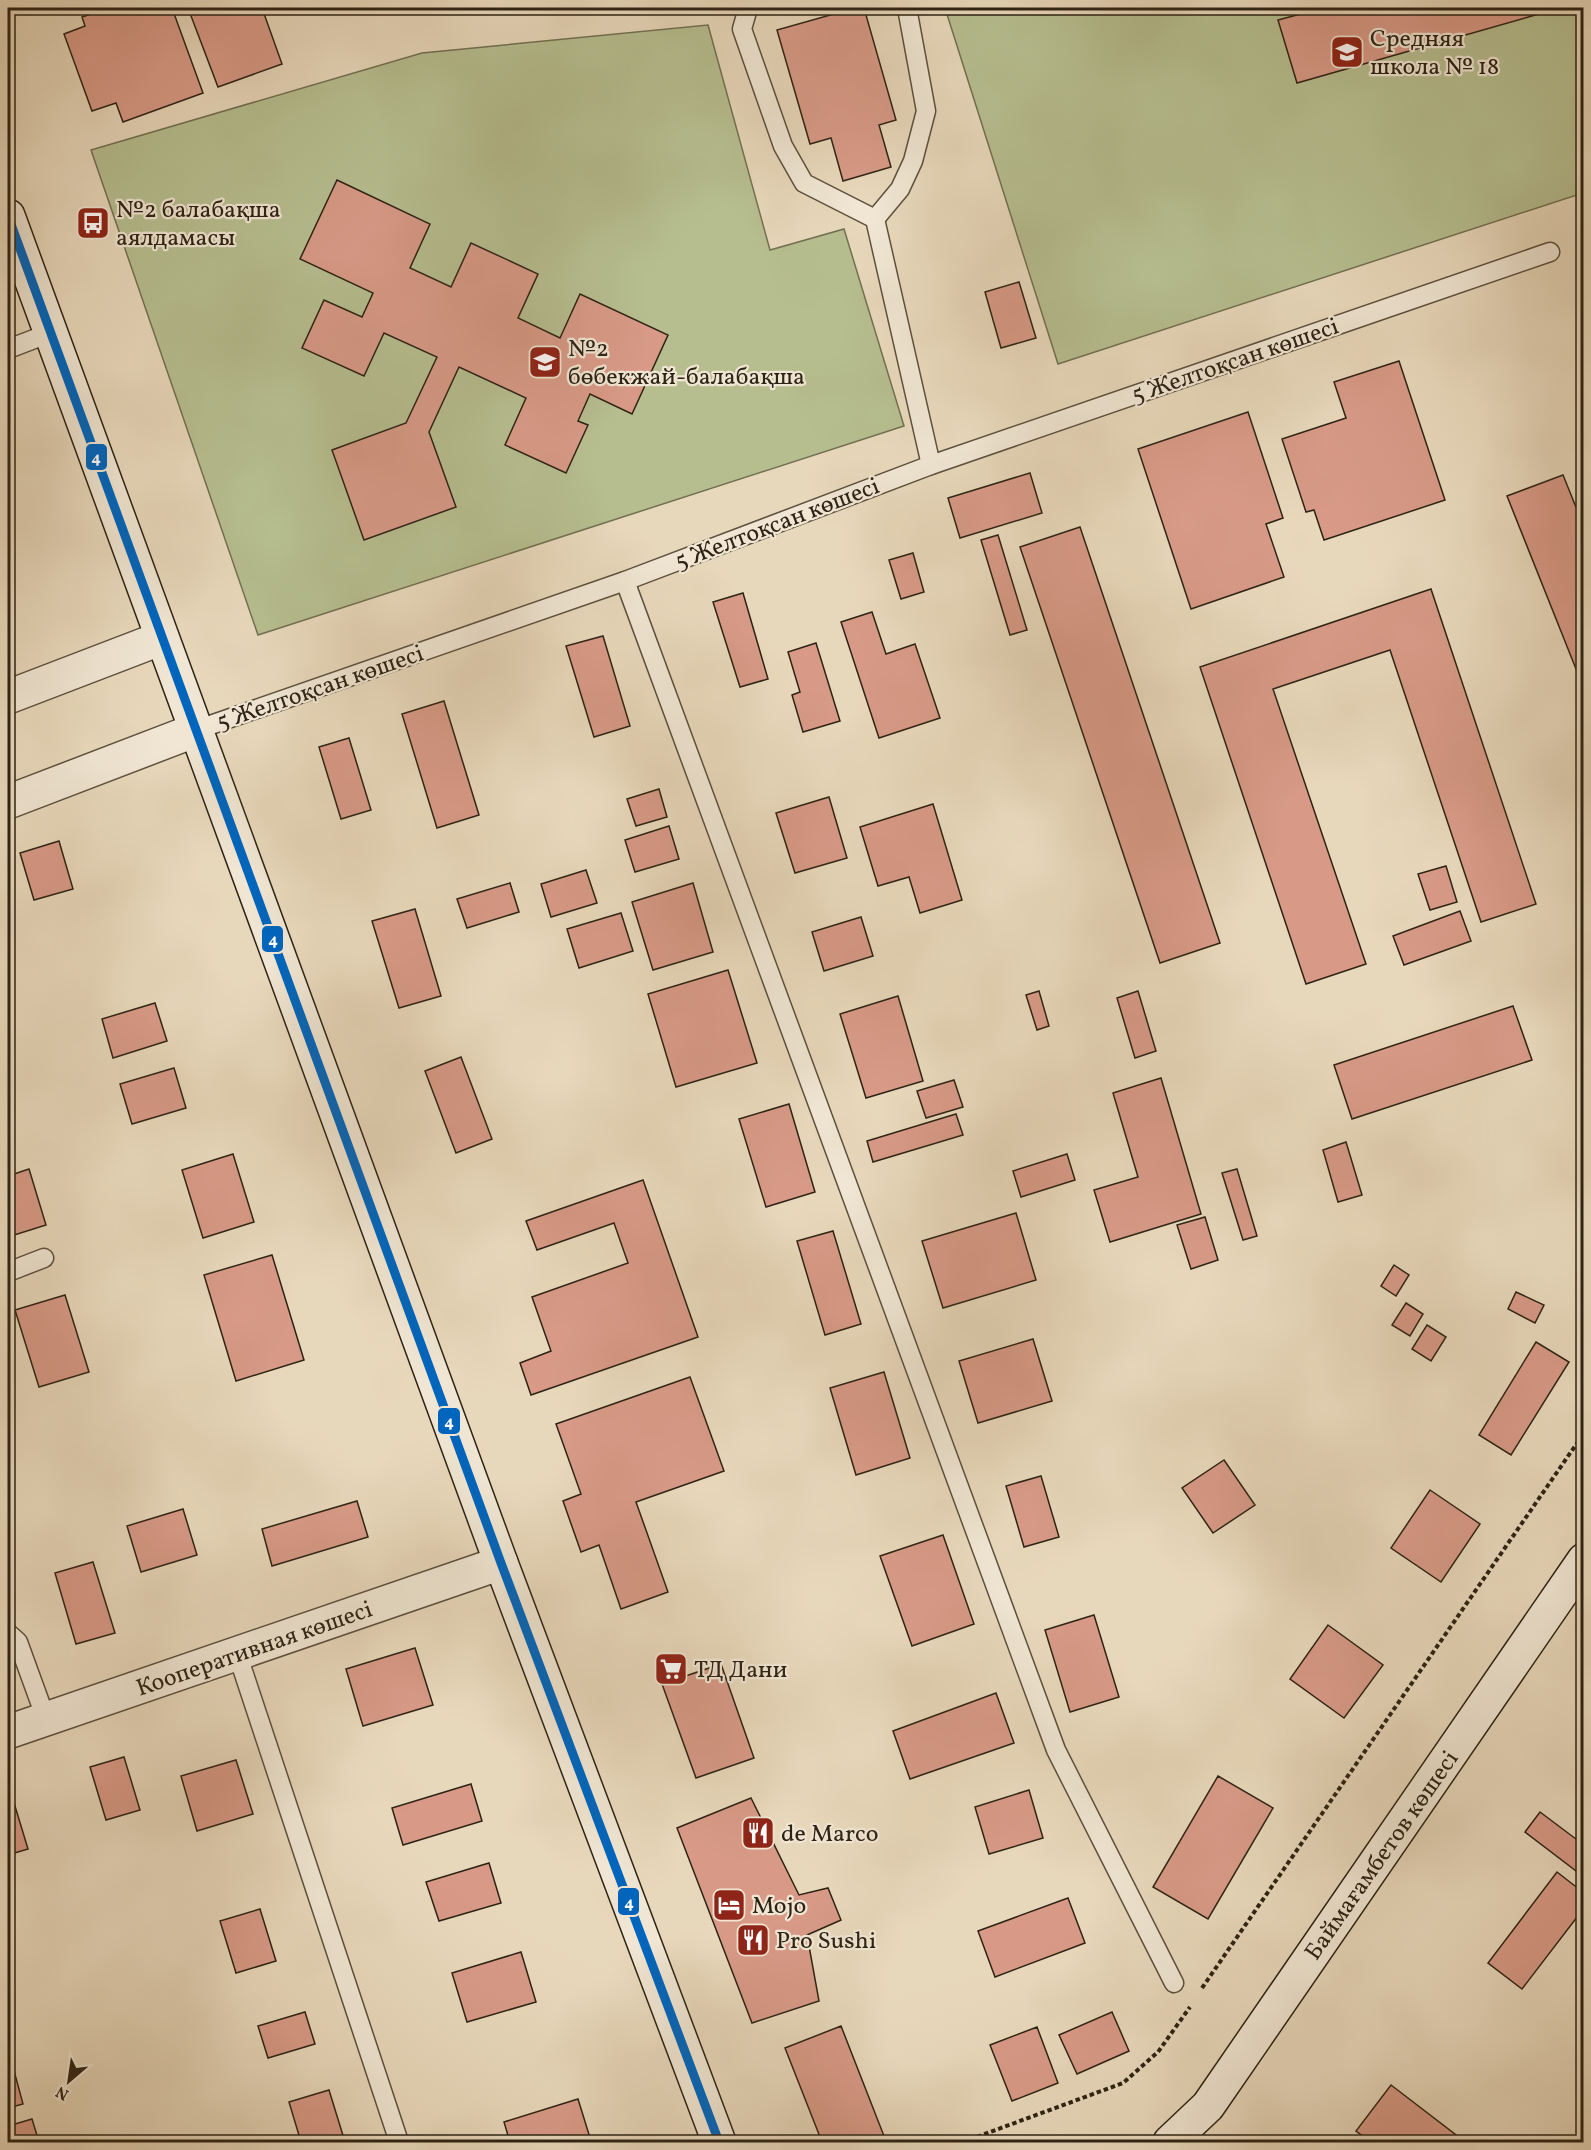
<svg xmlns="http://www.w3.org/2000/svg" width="1591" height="2150" font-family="Vollkorn,serif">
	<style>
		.green { fill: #b6be90; stroke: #727052; stroke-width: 1.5 }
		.building { fill: #d89a87; stroke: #2d2315; stroke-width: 1.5 }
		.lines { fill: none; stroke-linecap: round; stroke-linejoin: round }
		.lane-casing { stroke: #5c503e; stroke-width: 21 }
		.street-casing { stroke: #5c503e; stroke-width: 36 }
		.secondary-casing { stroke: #2d2315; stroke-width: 36 }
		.path { stroke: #2d2315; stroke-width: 4; stroke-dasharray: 4.5 3; stroke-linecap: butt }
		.lane { stroke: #f0e6d3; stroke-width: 18 }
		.street { stroke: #f0e6d3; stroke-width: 33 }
		.secondary { stroke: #f0e6d3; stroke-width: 33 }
		.bus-1-casing { stroke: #f0e6d3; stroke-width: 14 }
		.bus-1 { stroke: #0065bd; stroke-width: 9 }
		.labels { text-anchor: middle; stroke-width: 4.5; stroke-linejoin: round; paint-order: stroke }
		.poi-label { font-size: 24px; fill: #2d2315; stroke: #f0e6d3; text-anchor: start }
		.street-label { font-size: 24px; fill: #2d2315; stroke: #f0e6d3 }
		.line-badge { stroke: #f0e6d3; stroke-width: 2 }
		.badge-label { font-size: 16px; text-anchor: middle; font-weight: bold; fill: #fff }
	</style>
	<rect width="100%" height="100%" fill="#e8d8bb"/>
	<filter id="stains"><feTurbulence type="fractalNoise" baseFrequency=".00333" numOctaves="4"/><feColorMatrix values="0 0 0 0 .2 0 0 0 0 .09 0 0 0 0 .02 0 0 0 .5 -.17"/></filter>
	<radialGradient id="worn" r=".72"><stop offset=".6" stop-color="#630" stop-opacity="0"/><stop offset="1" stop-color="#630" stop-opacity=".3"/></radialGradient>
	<g class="green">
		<polygon points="945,8 1583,8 1583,193 1058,364"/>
		<polygon points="708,25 770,250 844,229 904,426 258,635 91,150 422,53"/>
	</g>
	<g class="building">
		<polygon points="109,8 172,8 203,93 123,122 116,103 92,111 64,34 85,26 82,17"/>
		<polygon points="188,8 262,8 282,64 218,87"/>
		<polygon points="855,8 864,8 896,120 879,125 891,167 843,181 831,138 810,144 777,30"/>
		<polygon points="1323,8 1560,8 1297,83 1278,20"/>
		<polygon points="337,180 430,224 410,268 451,287 471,243 538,274 518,318 560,338 580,294 668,335 632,414 590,394 578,421 588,425 566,473 505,445 526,398 459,367 429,432 456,507 364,540 332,450 406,423 437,357 384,333 364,376 302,348 324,300 362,317 373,293 300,259"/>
		<polygon points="1019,282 1036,338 1001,348 985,292"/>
		<polygon points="1399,361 1445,500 1324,540 1314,510 1306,512 1282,439 1346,418 1334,382"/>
		<polygon points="1248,412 1283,518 1266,524 1284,577 1191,609 1138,449"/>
		<polygon points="1030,473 1042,513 960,538 948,498"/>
		<polygon points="1563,475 1584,527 1584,689 1507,496"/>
		<polygon points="1080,527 1220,943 1160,963 1020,547"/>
		<polygon points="998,535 1027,630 1010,635 981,540"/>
		<polygon points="913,553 924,592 901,599 889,560"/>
		<polygon points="1431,589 1536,904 1481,922 1390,650 1273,689 1366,964 1306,984 1200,667"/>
		<polygon points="743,593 768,679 740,687 713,602"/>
		<polygon points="872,612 886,654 915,644 940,718 879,738 841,622"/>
		<polygon points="603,636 630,726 594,737 566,646"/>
		<polygon points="816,643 840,721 803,732 792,695 800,692 788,652"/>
		<polygon points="444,701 479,815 437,828 402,714"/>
		<polygon points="349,738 371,810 341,819 319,747"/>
		<polygon points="659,789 667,817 636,826 627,799"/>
		<polygon points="829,797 847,858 795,873 776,813"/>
		<polygon points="933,804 962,900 920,913 909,877 878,886 860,827"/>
		<polygon points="669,826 679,859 635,872 625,840"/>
		<polygon points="59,841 73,889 34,900 20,853"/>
		<polygon points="1446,866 1457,902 1430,910 1418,874"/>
		<polygon points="586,870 597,903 551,917 541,884"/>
		<polygon points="510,883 519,912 467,928 457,899"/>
		<polygon points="693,883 713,952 653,970 632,902"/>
		<polygon points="415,909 441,996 399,1008 372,921"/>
		<polygon points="1460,911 1471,941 1404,965 1393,936"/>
		<polygon points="621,913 633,951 579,968 567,929"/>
		<polygon points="861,917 873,956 824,971 812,932"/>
		<polygon points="728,970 757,1063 676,1087 648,994"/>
		<polygon points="1039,991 1049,1026 1037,1030 1026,995"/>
		<polygon points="1138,991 1156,1051 1135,1058 1117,998"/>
		<polygon points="898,996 923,1081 866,1098 840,1014"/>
		<polygon points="155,1003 167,1041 113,1058 102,1019"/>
		<polygon points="1513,1006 1532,1060 1352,1119 1334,1065"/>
		<polygon points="461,1057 492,1139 456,1153 425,1071"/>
		<polygon points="174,1068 186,1108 132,1124 120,1084"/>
		<polygon points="1161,1078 1201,1214 1110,1242 1094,1190 1138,1177 1113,1093"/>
		<polygon points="954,1080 963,1107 926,1118 917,1091"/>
		<polygon points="789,1104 815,1192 766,1207 739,1119"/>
		<polygon points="956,1114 963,1135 873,1162 867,1141"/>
		<polygon points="1346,1142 1362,1195 1338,1202 1323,1150"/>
		<polygon points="233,1154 254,1222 203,1238 182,1170"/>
		<polygon points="1067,1154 1075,1180 1021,1197 1013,1171"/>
		<polygon points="29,1169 46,1225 8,1237 8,1176"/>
		<polygon points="1237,1169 1257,1236 1243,1240 1222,1173"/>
		<polygon points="643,1180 698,1337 531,1395 520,1363 551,1351 532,1297 628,1263 614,1223 537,1250 526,1221"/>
		<polygon points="1016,1213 1036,1280 943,1308 922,1241"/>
		<polygon points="1205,1217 1218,1260 1191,1269 1177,1225"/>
		<polygon points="833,1231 861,1324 825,1335 797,1241"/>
		<polygon points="272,1255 304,1360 236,1381 204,1275"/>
		<polygon points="1394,1265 1409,1275 1396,1296 1381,1286"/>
		<polygon points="1516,1292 1544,1305 1535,1323 1508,1309"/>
		<polygon points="65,1295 89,1372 39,1387 15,1310"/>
		<polygon points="1406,1303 1423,1314 1410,1336 1392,1325"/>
		<polygon points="1427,1325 1446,1337 1431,1361 1412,1349"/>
		<polygon points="1033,1339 1052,1401 978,1423 959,1361"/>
		<polygon points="1536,1342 1569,1362 1511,1455 1479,1435"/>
		<polygon points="884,1372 910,1458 856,1475 830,1388"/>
		<polygon points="690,1377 724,1471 636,1502 668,1592 621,1609 599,1545 581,1552 563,1501 581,1494 556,1424"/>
		<polygon points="1224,1460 1255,1505 1213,1533 1182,1488"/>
		<polygon points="1041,1476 1059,1537 1024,1547 1006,1486"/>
		<polygon points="1430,1490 1480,1524 1441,1582 1391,1548"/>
		<polygon points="357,1501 368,1537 272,1566 262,1529"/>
		<polygon points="183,1509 197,1555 141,1572 127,1526"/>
		<polygon points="943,1535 974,1624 912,1646 880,1556"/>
		<polygon points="93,1562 115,1633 76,1644 55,1573"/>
		<polygon points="1094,1615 1119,1697 1070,1712 1045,1630"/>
		<polygon points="1328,1625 1383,1665 1344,1718 1290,1679"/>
		<polygon points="415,1648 433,1705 363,1726 346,1669"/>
		<polygon points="721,1664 754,1758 696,1778 662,1684"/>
		<polygon points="996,1693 1014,1743 910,1779 893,1731"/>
		<polygon points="124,1757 140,1810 106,1820 90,1767"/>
		<polygon points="236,1760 253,1814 197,1831 181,1776"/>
		<polygon points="1218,1776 1273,1808 1208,1919 1153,1887"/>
		<polygon points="8,1783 28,1849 8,1855"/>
		<polygon points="471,1784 482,1821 403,1845 392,1808"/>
		<polygon points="1029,1790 1043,1838 989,1854 975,1807"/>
		<polygon points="751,1798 799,1895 828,1888 841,1920 807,1935 819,2001 752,2023 677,1828"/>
		<polygon points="1540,1812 1584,1845 1584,1877 1525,1832"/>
		<polygon points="489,1863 501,1903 439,1921 426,1882"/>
		<polygon points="1557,1872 1584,1893 1584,1908 1522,1989 1488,1963"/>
		<polygon points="1068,1898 1085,1943 995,1977 978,1931"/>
		<polygon points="260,1909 276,1961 236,1973 220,1921"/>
		<polygon points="521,1952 536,2002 467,2022 452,1973"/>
		<polygon points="305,2012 315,2044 268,2058 258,2026"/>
		<polygon points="1112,2012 1129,2051 1077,2074 1059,2035"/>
		<polygon points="841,2026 884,2136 866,2142 822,2142 785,2048"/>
		<polygon points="1037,2027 1058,2083 1012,2101 990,2045"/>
		<polygon points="13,2067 23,2104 8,2108 8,2069"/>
		<polygon points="1391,2085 1460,2138 1457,2142 1371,2142 1356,2131"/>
		<polygon points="329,2090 345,2142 301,2142 289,2102"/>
		<polygon points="578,2099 591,2141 510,2142 504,2122"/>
		<polygon points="32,2119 39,2142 8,2142 8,2126"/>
	</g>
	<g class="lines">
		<g class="lane-casing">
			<g id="lane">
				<polyline points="748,8 742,29 783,146 804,183 875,219 931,465"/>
				<polyline points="875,219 900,189 913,161 926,111 907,8"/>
				<polyline points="8,349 50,333"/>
				<polyline points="625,581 1056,1750 1174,1983"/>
				<polyline points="196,730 625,581 931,465 1550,252"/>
				<polyline points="8,1272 44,1258"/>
				<polyline points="8,1633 18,1642 46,1719"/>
				<polyline points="237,1653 399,2142"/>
			</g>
		</g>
		<g class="street-casing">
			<g id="street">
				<polyline points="8,697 162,638"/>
				<polyline points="8,802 196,730"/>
				<polyline points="8,1732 501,1563"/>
			</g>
		</g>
		<g class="secondary-casing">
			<g id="secondary">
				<polyline points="8,216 501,1563 719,2142"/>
				<polyline points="1170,2142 1208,2106 1584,1560"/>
			</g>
		</g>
		<g class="path">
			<polyline points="1202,1988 1584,1433"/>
			<polyline points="963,2142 1123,2083 1158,2052 1190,2007"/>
		</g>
		<use href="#lane" class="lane"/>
		<use href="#street" class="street"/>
		<use href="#secondary" class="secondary"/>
		<g class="bus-1-casing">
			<polyline id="bus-1" points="8,216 501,1563 719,2142"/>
		</g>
		<use href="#bus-1" class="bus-1"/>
	</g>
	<defs>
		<g id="school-square" transform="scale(1.725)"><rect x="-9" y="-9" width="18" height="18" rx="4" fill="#8f2418" stroke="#f0e6d3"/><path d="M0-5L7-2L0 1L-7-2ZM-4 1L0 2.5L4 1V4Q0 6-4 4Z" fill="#fff"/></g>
		<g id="bus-square" transform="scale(1.725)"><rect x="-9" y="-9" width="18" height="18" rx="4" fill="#8f2418" stroke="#f0e6d3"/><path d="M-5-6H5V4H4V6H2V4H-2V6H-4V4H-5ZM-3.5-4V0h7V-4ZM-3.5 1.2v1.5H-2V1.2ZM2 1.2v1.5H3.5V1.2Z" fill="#fff"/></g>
		<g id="supermarket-square" transform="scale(1.725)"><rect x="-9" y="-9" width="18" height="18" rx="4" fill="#8f2418" stroke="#f0e6d3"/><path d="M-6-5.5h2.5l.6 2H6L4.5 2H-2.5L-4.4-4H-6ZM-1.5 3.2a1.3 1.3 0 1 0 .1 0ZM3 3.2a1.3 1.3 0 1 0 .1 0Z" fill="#fff"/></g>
		<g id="restaurant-square" transform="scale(1.725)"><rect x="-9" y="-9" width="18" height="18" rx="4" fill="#8f2418" stroke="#f0e6d3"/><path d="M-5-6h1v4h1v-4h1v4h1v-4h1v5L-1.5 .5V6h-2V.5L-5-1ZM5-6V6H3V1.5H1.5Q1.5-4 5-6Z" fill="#fff"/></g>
		<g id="hotel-square" transform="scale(1.725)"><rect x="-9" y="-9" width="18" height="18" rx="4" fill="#8f2418" stroke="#f0e6d3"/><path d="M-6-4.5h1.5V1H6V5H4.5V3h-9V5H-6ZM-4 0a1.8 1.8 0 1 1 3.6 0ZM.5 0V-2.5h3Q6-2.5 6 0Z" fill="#fff"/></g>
	</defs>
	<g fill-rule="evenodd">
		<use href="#school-square" x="1347" y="52"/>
		<use href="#bus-square" x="93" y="223"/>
		<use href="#school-square" x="545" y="362"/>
		<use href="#supermarket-square" x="671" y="1669"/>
		<use href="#restaurant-square" x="758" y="1833"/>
		<use href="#hotel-square" x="729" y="1905"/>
		<use href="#restaurant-square" x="753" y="1940"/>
	</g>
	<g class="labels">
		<g class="poi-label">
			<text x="1370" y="46">Средняя<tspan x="1370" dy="28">школа № 18</tspan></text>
			<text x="116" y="217">№2 балабақша<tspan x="116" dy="28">аялдамасы</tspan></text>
			<text x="568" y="356">№2<tspan x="568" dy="28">бөбекжай-балабақша</tspan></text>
			<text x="694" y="1677">ТД Дани</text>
			<text x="781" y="1841">de Marco</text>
			<text x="752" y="1913">Mojo</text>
			<text x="776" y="1948">Pro Sushi</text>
		</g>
		<g class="street-label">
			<text transform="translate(1235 360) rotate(-19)" y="8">5 Желтоқсан көшесі</text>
			<text transform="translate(777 523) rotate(-21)" y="8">5 Желтоқсан көшесі</text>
			<text transform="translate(320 687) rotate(-19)" y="8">5 Желтоқсан көшесі</text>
			<text transform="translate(254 1648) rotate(-19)" y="8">Кооперативная көшесі</text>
			<text transform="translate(1381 1855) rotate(-55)" y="8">Баймағамбетов көшесі</text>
		</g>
	</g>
	<g class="line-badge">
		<rect x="85" y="443" width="23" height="28" rx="6" fill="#0065bd"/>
		<rect x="261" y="925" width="23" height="28" rx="6" fill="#0065bd"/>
		<rect x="437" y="1407" width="24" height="28" rx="6" fill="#0065bd"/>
		<rect x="617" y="1887" width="23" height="29" rx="6" fill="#0065bd"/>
	</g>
	<g class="badge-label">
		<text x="96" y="463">4</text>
		<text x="273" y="945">4</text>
		<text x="449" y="1427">4</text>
		<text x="629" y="1908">4</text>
	</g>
	<rect width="1591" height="2150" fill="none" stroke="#e8d8bb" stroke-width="30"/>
	<rect x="9" y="9" width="1573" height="2132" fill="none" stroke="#2d2315" stroke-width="3"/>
	<rect x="15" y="15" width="1561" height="2120" fill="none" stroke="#2d2315" stroke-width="1.5"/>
	<g transform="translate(69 2081) rotate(209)" stroke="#f0e6d3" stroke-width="4.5" paint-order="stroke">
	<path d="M0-4.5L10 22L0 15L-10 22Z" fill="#2d2315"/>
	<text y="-9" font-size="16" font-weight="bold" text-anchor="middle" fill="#2d2315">N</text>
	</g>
	<rect width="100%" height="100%" filter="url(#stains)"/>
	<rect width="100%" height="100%" fill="url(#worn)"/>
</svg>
